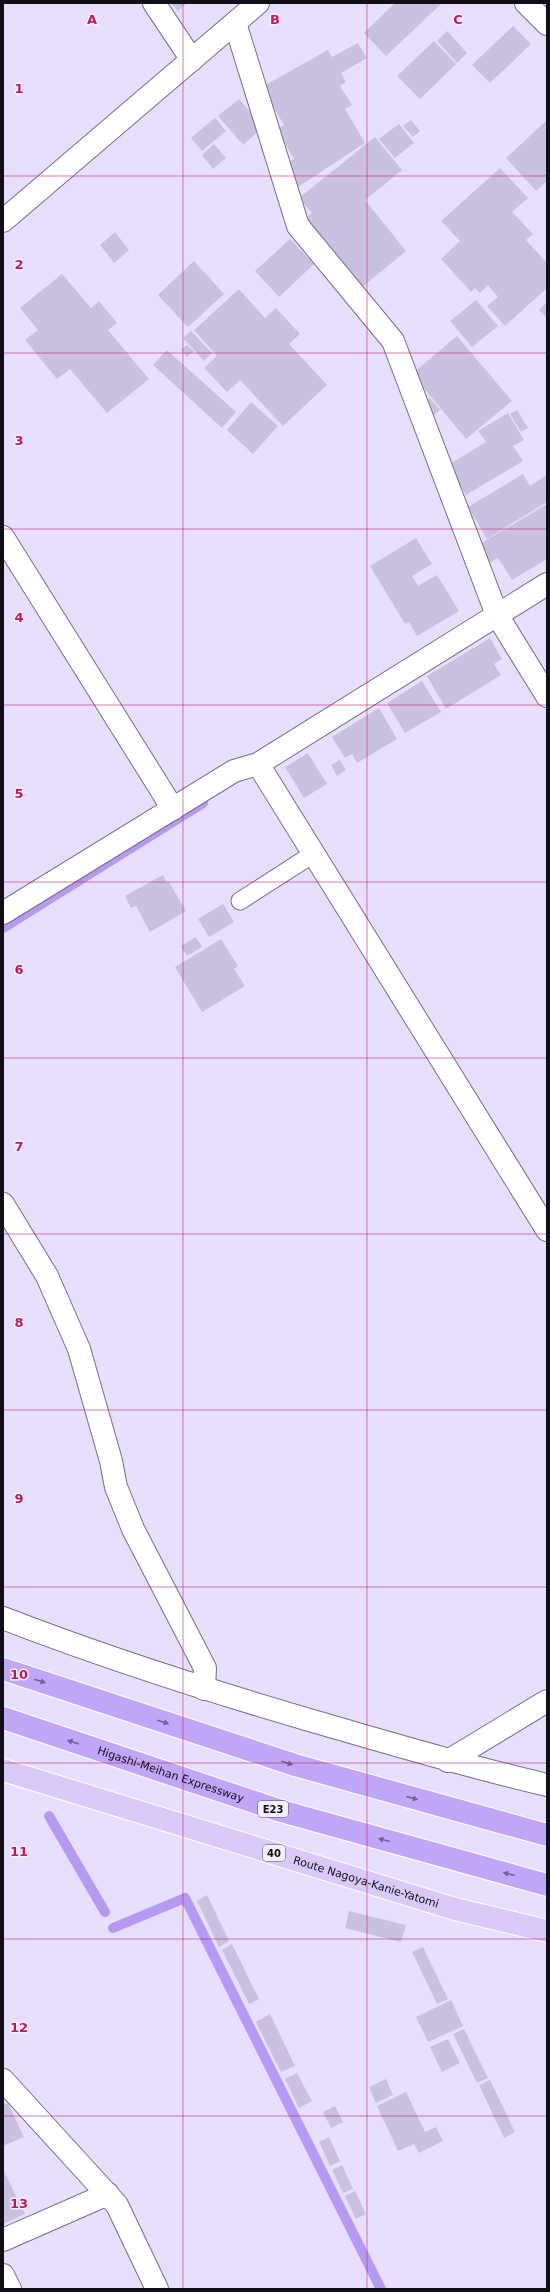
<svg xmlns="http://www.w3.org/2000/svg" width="550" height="2292" font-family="'DejaVu Sans',sans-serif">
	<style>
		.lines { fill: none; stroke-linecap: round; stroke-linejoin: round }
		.stream { stroke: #b699f0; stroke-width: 10 }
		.building { fill: #cac1e0 }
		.lane-casing { stroke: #756d89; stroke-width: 19 }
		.street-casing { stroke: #756d89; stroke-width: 24 }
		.secondary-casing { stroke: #756d89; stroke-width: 24 }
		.primary-casing { stroke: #fff; stroke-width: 24 }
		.highway-casing { stroke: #fff; stroke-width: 24 }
		.lane { stroke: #fff; stroke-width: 17 }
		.street { stroke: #fff; stroke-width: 22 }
		.secondary { stroke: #fff; stroke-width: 22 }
		.primary { stroke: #dacafa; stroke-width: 22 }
		.highway { stroke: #c1a7f7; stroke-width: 22 }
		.oneway { fill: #726293 }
		.grid { fill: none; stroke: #c2185b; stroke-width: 1; stroke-opacity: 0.55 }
		.labels { text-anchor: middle; stroke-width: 3; stroke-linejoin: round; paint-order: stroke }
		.shield { fill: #f3f0fc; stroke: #55525c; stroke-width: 1 }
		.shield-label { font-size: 10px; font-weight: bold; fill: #110e18 }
		.street-label { font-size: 11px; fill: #110e18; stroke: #f3f0fc }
		.grid-label { font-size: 13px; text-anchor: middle; font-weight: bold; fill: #c2185b; stroke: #f3f0fc; stroke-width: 3; stroke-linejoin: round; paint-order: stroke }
	</style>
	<rect width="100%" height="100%" fill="#e8dfff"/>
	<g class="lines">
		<g class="stream">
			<polyline points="3,928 203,803"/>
			<polyline points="49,1816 105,1912"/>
			<polyline points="113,1928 185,1898 381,2289"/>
		</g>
	</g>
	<g class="building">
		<polygon points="171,3 187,3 178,11"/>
		<polygon points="395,3 442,3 386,56 364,33"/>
		<polygon points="513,26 531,44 490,83 472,65"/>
		<polygon points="447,31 467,53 457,63 437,41"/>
		<polygon points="434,41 456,64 420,99 397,76"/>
		<polygon points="358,43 367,58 341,73 346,82 340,86 352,105 345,109 365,143 295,189 286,164 294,159 277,129 284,125 262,87 328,50 332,57"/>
		<polygon points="239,99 263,127 243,145 218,116"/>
		<polygon points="215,118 226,131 202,151 191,138"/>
		<polygon points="411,120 420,131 413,137 403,126"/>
		<polygon points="547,120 547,181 536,191 506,158"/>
		<polygon points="399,124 414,143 395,158 379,139"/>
		<polygon points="375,137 402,170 365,200 406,251 360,289 304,220 312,213 299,198"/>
		<polygon points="214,144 226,158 213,169 202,155"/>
		<polygon points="500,168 528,198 512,212 533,234 526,240 547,263 547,288 505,326 487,306 498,297 488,285 480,293 475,288 471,292 441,259 460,241 441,221"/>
		<polygon points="115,232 129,250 114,263 100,245"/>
		<polygon points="290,239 314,264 279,297 255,271"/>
		<polygon points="194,261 224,294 188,327 158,295"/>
		<polygon points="62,274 91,308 99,301 117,323 108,330 149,379 107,413 70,369 57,379 25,340 38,330 20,308"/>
		<polygon points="239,289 265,318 276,308 300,334 289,344 327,385 283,426 240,380 227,392 204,368 217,356 194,330"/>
		<polygon points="476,300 498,326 472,347 450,321"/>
		<polygon points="547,302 547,318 539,310"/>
		<polygon points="191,331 212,353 204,361 183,338"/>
		<polygon points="457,336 512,401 466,439 412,374"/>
		<polygon points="187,345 194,351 187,357 181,350"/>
		<polygon points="167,350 236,412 222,428 153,365"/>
		<polygon points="430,398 440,410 433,416 423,405"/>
		<polygon points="251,402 278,426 253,454 227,430"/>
		<polygon points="517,410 528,428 521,432 510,414"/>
		<polygon points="508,413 524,440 513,446 523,461 466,495 448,465 486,442 478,431"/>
		<polygon points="523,474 530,486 547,475 547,502 487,539 468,507"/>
		<polygon points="547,504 547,559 512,580 498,558 489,563 478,545"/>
		<polygon points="416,538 432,564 412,576 418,586 437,575 459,611 417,636 409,622 405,624 370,566"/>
		<polygon points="490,638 502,659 494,664 501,675 446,709 427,676"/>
		<polygon points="422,681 441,712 405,733 387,703"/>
		<polygon points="379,708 397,739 357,763 352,754 345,758 332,737"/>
		<polygon points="308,753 327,784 304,798 285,767"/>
		<polygon points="340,760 346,770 337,776 331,765"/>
		<polygon points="163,875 167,883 169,882 186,911 150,932 136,906 131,908 125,896"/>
		<polygon points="223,904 234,922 209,937 198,919"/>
		<polygon points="196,937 202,947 187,956 181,946"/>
		<polygon points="221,939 238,966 234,969 245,986 202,1012 175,967"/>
		<polygon points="207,1895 229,1941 219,1947 197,1901"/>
		<polygon points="349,1911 406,1925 401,1942 345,1928"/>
		<polygon points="232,1944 259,1999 249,2004 222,1950"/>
		<polygon points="423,1947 448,1999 437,2004 412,1952"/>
		<polygon points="451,2000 463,2026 428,2042 416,2017"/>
		<polygon points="270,2014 295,2066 281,2072 256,2022"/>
		<polygon points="464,2029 488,2078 477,2083 453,2034"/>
		<polygon points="448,2039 460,2063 442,2072 430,2047"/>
		<polygon points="297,2073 312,2101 299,2108 285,2079"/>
		<polygon points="386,2079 393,2095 376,2103 369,2087"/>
		<polygon points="490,2080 515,2132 504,2138 479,2085"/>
		<polygon points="406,2092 425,2132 436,2127 443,2141 419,2153 414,2144 398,2151 377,2106"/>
		<polygon points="8,2103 24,2137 3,2146 3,2105"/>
		<polygon points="335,2106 343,2122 331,2128 323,2112"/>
		<polygon points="329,2137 340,2161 330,2166 319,2142"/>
		<polygon points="342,2165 353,2189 343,2193 332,2170"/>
		<polygon points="3,2169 25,2214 3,2224"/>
		<polygon points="355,2191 366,2214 356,2219 345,2196"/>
	</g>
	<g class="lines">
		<g class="lane-casing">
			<polyline id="lane" points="240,901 313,854"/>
		</g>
		<g class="street-casing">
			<g id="street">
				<polyline points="154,3 192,60"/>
				<polyline points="235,23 298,226 393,341 497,615 547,696"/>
				<polyline points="3,537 173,809"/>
				<polyline points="258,764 547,1230"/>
				<polyline points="3,913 234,771 258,764 547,584"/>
				<polyline points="3,1204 47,1276 79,1349 111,1461 116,1487 133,1529 205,1668 204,1689"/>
				<path d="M 3,1618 C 106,1658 210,1691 316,1722 C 393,1744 469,1767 547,1785"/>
				<polyline points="448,1761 547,1701"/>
				<polyline points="3,2080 117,2205 157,2289"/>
				<polyline points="3,2240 108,2194"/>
				<polyline points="3,2275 10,2289"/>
			</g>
		</g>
		<g class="secondary-casing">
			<g id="secondary">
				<polyline points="526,3 547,24"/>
				<polyline points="3,221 258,3"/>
			</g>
		</g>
		<g class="primary-casing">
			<g id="primary">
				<path id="s1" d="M 3,1770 L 455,1909 L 547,1931"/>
			</g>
		</g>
		<g class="highway-casing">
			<g id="highway">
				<polyline points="3,1669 295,1765 547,1835"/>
				<path id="s2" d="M 3,1718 L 281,1811 L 547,1885"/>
			</g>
		</g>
		<use href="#lane" class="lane"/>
		<use href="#street" class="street"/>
		<use href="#secondary" class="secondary"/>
		<use href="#primary" class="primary"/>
		<use href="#highway" class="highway"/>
	</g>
	<defs><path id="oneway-solid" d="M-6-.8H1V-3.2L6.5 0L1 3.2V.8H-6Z"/></defs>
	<g class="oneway">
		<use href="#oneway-solid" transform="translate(40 1681) rotate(18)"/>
		<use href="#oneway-solid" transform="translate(163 1722) rotate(18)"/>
		<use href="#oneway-solid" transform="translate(73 1742) rotate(-161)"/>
		<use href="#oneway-solid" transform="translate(287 1763) rotate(18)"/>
		<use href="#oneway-solid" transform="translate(412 1798) rotate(15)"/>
		<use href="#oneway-solid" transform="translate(384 1840) rotate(-165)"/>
		<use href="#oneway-solid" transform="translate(509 1874) rotate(-165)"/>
	</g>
	<path class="grid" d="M 183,3 L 183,2289M 367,3 L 367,2289M 3,176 L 547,176M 3,353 L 547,353M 3,529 L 547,529M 3,705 L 547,705M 3,882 L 547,882M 3,1058 L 547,1058M 3,1234 L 547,1234M 3,1410 L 547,1410M 3,1587 L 547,1587M 3,1763 L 547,1763M 3,1939 L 547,1939M 3,2116 L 547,2116"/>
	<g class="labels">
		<g class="shield">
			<rect x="258" y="1801" width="30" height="16" rx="3"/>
			<rect x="263" y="1845" width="22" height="16" rx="3"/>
		</g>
		<g class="shield-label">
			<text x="273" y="1813">E23</text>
			<text x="274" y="1857">40</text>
		</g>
		<g class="street-label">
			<text dy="4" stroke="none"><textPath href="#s2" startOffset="177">Higashi-Meihan Expressway</textPath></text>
			<text dy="4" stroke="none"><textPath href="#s1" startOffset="380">Route Nagoya-Kanie-Yatomi</textPath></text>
		</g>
	</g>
	<g class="grid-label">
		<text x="92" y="24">A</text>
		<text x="275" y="24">B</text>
		<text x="458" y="24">C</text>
		<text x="19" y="93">1</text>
		<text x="19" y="269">2</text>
		<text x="19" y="445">3</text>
		<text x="19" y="622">4</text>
		<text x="19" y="798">5</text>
		<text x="19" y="974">6</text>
		<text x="19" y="1151">7</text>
		<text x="19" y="1327">8</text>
		<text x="19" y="1503">9</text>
		<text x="19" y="1679">10</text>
		<text x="19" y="1856">11</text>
		<text x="19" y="2032">12</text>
		<text x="19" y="2208">13</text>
	</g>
	<rect width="550" height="2292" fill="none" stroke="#110e18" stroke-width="8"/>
</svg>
